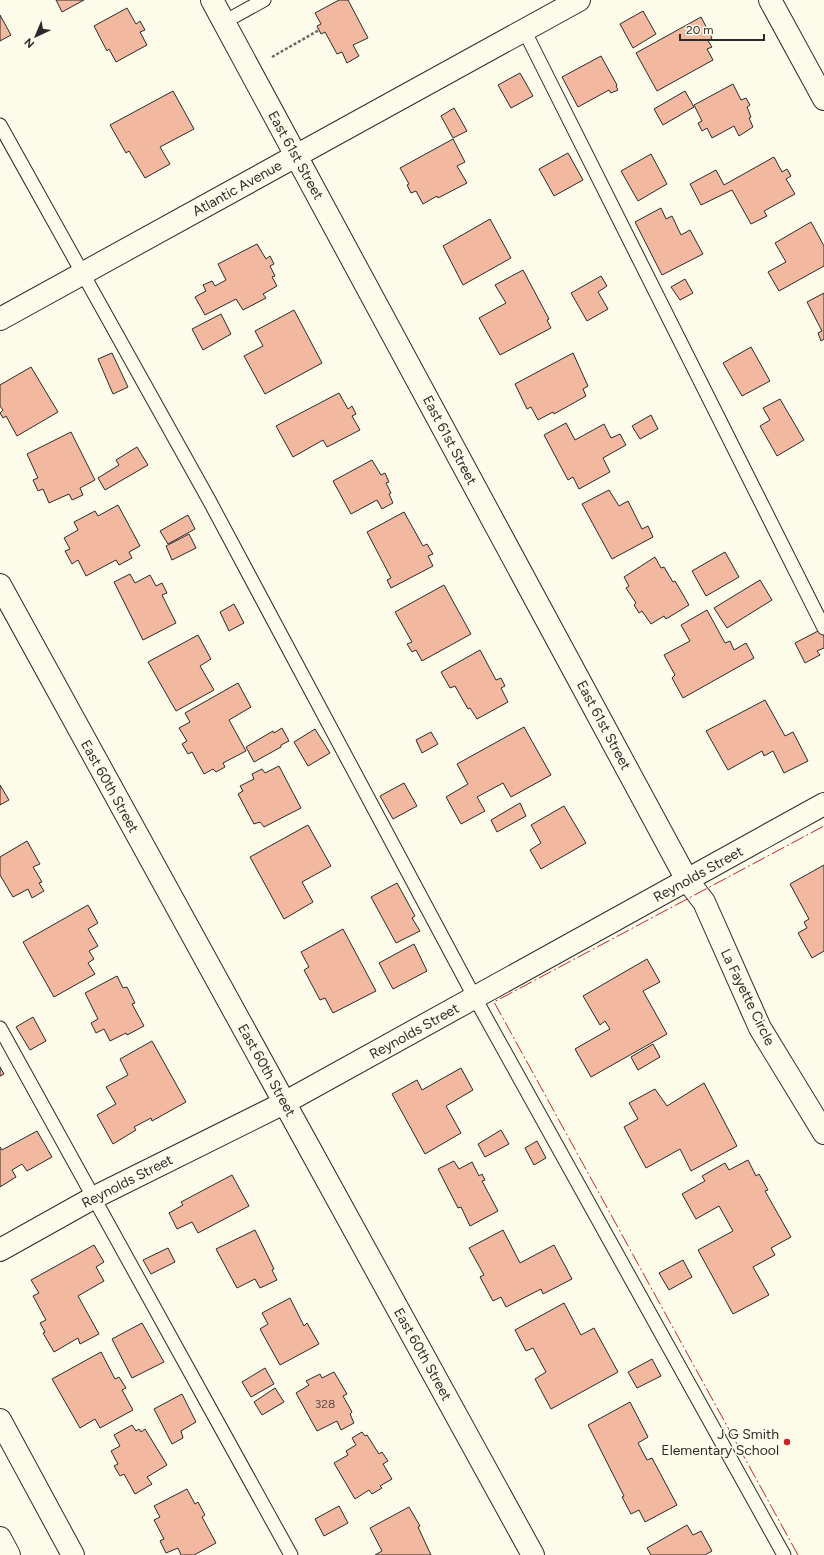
<svg xmlns="http://www.w3.org/2000/svg" width="824" height="1555" font-family="Figtree,sans-serif">
	<style>
		.building { fill: #f2b8a0; stroke: #2b2b2b }
		.lines { fill: none; stroke-linecap: round; stroke-linejoin: round }
		.service-casing { stroke: #2b2b2b; stroke-width: 15 }
		.minor-casing { stroke: #2b2b2b; stroke-width: 24 }
		.tertiary-casing { stroke: #2b2b2b; stroke-width: 24 }
		.path { stroke: #6a6964; stroke-width: 2.5; stroke-dasharray: 3 2; stroke-linecap: butt }
		.service { stroke: #fdfbea; stroke-width: 13 }
		.minor { stroke: #fdfbea; stroke-width: 22 }
		.tertiary { stroke: #fdfbea; stroke-width: 22 }
		.power { stroke: #c62828; stroke-width: 1; stroke-dasharray: 14 3 2 3; stroke-linecap: butt }
		.poi-dot { fill: #c62828; stroke: #fdfbea; stroke-width: 1.5 }
		.labels { text-anchor: middle; stroke-width: 3; stroke-linejoin: round; paint-order: stroke }
		.number-label { font-size: 12px; fill: #5d4e48 }
		.street-label { font-size: 14px; fill: #2b2b2b; stroke: #fdfbea }
		.poi-label { font-size: 14px; fill: #2b2b2b; stroke: #fdfbea; text-anchor: end }
	</style>
	<rect width="100%" height="100%" fill="#fdfbea"/>
	<g class="building">
		<polygon points="56,0 84,0 62,12"/>
		<polygon points="339,0 348,0 368,38 353,45 359,56 347,63 342,52 337,54 325,32 321,34 317,26 321,24 315,13"/>
		<polygon points="127,8 136,24 140,21 145,30 140,32 147,45 116,62 109,49 107,51 94,26"/>
		<polygon points="643,11 656,34 633,48 620,24"/>
		<polygon points="0,15 11,35 0,41"/>
		<polygon points="701,17 712,38 708,41 712,47 707,49 713,60 657,91 636,53"/>
		<polygon points="601,56 617,85 616,86 618,90 611,93 609,90 578,107 562,77"/>
		<polygon points="520,73 533,96 511,108 498,85"/>
		<polygon points="733,84 741,100 746,98 750,105 747,107 751,117 749,118 753,127 739,136 734,126 712,138 707,128 702,131 698,123 702,121 694,105"/>
		<polygon points="173,91 194,129 160,147 170,164 145,178 129,151 126,153 110,125"/>
		<polygon points="685,91 694,107 663,125 654,109"/>
		<polygon points="454,108 467,131 453,138 441,116"/>
		<polygon points="453,139 465,162 457,166 467,183 438,198 437,196 423,204 416,191 411,193 407,185 409,184 400,168"/>
		<polygon points="568,153 583,180 554,196 539,169"/>
		<polygon points="651,154 667,184 638,201 621,171"/>
		<polygon points="774,157 782,172 787,169 791,176 786,179 795,194 764,211 767,216 751,224 732,190 701,205 690,184 716,170 724,185"/>
		<polygon points="661,208 666,219 672,216 681,235 690,230 703,254 662,275 635,222"/>
		<polygon points="490,219 511,258 463,285 443,246"/>
		<polygon points="811,222 824,246 824,266 779,291 768,272 786,262 775,243"/>
		<polygon points="257,244 266,259 270,256 274,264 270,266 275,276 272,277 277,286 263,294 266,298 243,310 236,299 205,315 195,297 206,291 203,285 212,281 215,286 226,280 218,264"/>
		<polygon points="523,270 549,319 547,320 551,328 500,355 479,318 506,303 495,285"/>
		<polygon points="601,276 607,286 598,292 608,309 587,321 571,293"/>
		<polygon points="685,279 693,293 680,300 671,287"/>
		<polygon points="824,293 824,339 821,341 818,333 822,331 807,302"/>
		<polygon points="294,310 322,363 265,394 244,356 263,346 255,331"/>
		<polygon points="221,314 231,334 203,350 192,329"/>
		<polygon points="751,347 770,381 742,396 723,363"/>
		<polygon points="112,353 128,387 113,394 98,359"/>
		<polygon points="573,353 588,386 583,389 586,396 554,414 553,412 538,420 531,407 527,409 515,384"/>
		<polygon points="31,367 58,412 17,436 6,416 3,418 0,413 3,410 0,406 0,385"/>
		<polygon points="339,393 348,409 352,406 356,414 352,416 360,430 327,447 323,440 293,457 276,426"/>
		<polygon points="780,399 804,440 777,456 760,426 770,420 763,408"/>
		<polygon points="651,415 658,429 640,439 632,426"/>
		<polygon points="566,423 575,440 604,424 611,438 620,434 626,445 603,458 610,472 579,489 573,477 568,480 544,435"/>
		<polygon points="71,432 95,480 80,488 83,495 72,500 69,494 49,503 43,489 38,491 33,480 38,478 27,454"/>
		<polygon points="137,447 148,465 105,490 98,478 119,465 116,460"/>
		<polygon points="372,460 381,475 385,473 389,482 386,483 391,493 389,494 393,503 382,509 377,500 351,514 333,481"/>
		<polygon points="609,490 619,506 628,501 642,529 648,526 653,537 612,559 582,504"/>
		<polygon points="118,505 140,546 129,552 132,558 119,565 116,560 86,576 78,560 72,564 65,551 70,549 64,538 78,530 74,522 95,511 98,516"/>
		<polygon points="404,512 423,546 427,544 433,554 428,556 433,566 391,588 387,580 391,578 367,532"/>
		<polygon points="188,515 195,529 168,544 160,531"/>
		<polygon points="189,534 196,548 172,560 166,546"/>
		<polygon points="725,552 739,577 706,596 692,571"/>
		<polygon points="655,557 661,568 664,567 673,582 675,581 689,605 666,619 664,616 651,624 642,611 639,613 634,605 636,603 626,588 629,586 624,577"/>
		<polygon points="130,574 135,583 150,575 156,586 162,583 167,593 162,595 176,623 143,640 114,582"/>
		<polygon points="760,580 772,600 727,628 714,608"/>
		<polygon points="444,585 471,634 422,661 416,650 412,652 407,644 412,642 395,612"/>
		<polygon points="234,604 244,623 229,631 220,612"/>
		<polygon points="707,610 725,643 730,641 734,650 746,643 754,658 683,698 672,678 675,675 664,655 690,641 681,625"/>
		<polygon points="820,630 824,637 824,648 817,651 820,655 805,663 795,643"/>
		<polygon points="198,635 211,659 200,666 214,690 176,711 148,662"/>
		<polygon points="480,650 496,680 501,678 505,686 501,688 508,702 477,719 470,708 468,709 455,686 450,688 441,672"/>
		<polygon points="238,683 251,707 229,720 246,751 223,763 225,767 216,772 213,769 204,774 192,752 188,754 182,744 187,741 179,728 190,722 185,713"/>
		<polygon points="765,700 785,736 793,732 808,761 784,773 773,751 764,756 762,751 728,770 706,731"/>
		<polygon points="524,727 551,775 511,797 503,783 477,797 485,811 461,824 446,797 468,784 457,764"/>
		<polygon points="282,728 289,741 281,745 281,747 254,762 246,747 273,731 274,733"/>
		<polygon points="315,729 330,753 308,766 294,742"/>
		<polygon points="431,732 438,744 422,753 416,740"/>
		<polygon points="279,766 301,808 264,827 260,822 254,824 238,794 243,791 240,786 254,779 252,774 262,769 265,773"/>
		<polygon points="404,783 417,806 393,819 380,796"/>
		<polygon points="0,785 9,800 0,805"/>
		<polygon points="520,803 526,816 497,832 491,820"/>
		<polygon points="564,806 586,843 541,869 530,850 541,843 531,825"/>
		<polygon points="308,825 331,866 302,882 313,902 284,919 250,857"/>
		<polygon points="27,841 40,864 33,867 42,882 39,883 44,891 32,898 28,889 13,897 0,875 0,857"/>
		<polygon points="824,865 824,951 812,958 798,933 807,928 804,922 809,919 790,884"/>
		<polygon points="397,883 415,916 412,918 420,931 396,943 371,897"/>
		<polygon points="88,905 98,923 88,929 98,946 89,951 94,959 88,963 95,974 54,997 23,942"/>
		<polygon points="343,929 376,991 333,1013 325,998 320,1000 304,970 309,967 301,952"/>
		<polygon points="414,944 427,971 393,989 379,963"/>
		<polygon points="647,959 660,982 643,991 667,1034 591,1077 575,1049 610,1029 605,1021 600,1025 583,996"/>
		<polygon points="117,976 123,988 127,987 135,1003 132,1004 144,1026 127,1035 126,1033 110,1041 104,1029 96,1033 91,1023 98,1019 85,993"/>
		<polygon points="33,1017 46,1041 30,1050 16,1027"/>
		<polygon points="152,1041 186,1102 152,1121 151,1118 134,1127 136,1130 113,1144 97,1115 116,1104 106,1087 128,1075 120,1059"/>
		<polygon points="653,1044 660,1057 638,1070 631,1057"/>
		<polygon points="0,1067 4,1074 0,1076"/>
		<polygon points="461,1068 473,1090 446,1106 461,1133 425,1154 392,1094 417,1080 422,1090"/>
		<polygon points="704,1083 737,1146 691,1171 680,1149 646,1168 624,1127 638,1119 629,1103 655,1089 667,1106"/>
		<polygon points="501,1130 509,1144 485,1157 478,1144"/>
		<polygon points="37,1131 52,1157 27,1171 22,1164 12,1170 16,1177 0,1187 0,1147 2,1150"/>
		<polygon points="537,1141 546,1158 534,1165 525,1148"/>
		<polygon points="748,1160 756,1176 759,1174 768,1190 765,1191 791,1237 771,1248 775,1255 753,1267 769,1295 733,1314 698,1250 733,1231 719,1206 696,1219 682,1194 705,1181 702,1176 725,1163 729,1170"/>
		<polygon points="454,1161 459,1169 472,1162 479,1176 482,1174 485,1180 482,1181 498,1211 470,1226 461,1207 458,1208 438,1169"/>
		<polygon points="232,1175 249,1206 198,1233 192,1222 177,1229 169,1213 183,1205 181,1202"/>
		<polygon points="255,1230 274,1269 272,1270 277,1280 260,1288 255,1279 237,1288 216,1249"/>
		<polygon points="503,1230 520,1263 554,1245 572,1279 543,1294 541,1289 506,1307 501,1297 493,1301 480,1277 484,1275 469,1248"/>
		<polygon points="94,1245 104,1262 96,1267 104,1281 78,1296 99,1334 80,1344 78,1338 54,1352 43,1333 45,1332 40,1323 46,1320 33,1296 39,1293 31,1280"/>
		<polygon points="168,1248 175,1262 151,1274 143,1260"/>
		<polygon points="683,1260 692,1277 669,1290 659,1273"/>
		<polygon points="290,1298 304,1326 307,1323 319,1344 280,1365 260,1329 268,1324 262,1313"/>
		<polygon points="564,1303 581,1335 594,1328 618,1372 551,1409 535,1379 546,1372 533,1348 526,1351 515,1330"/>
		<polygon points="142,1323 164,1362 132,1378 112,1339"/>
		<polygon points="101,1352 115,1379 119,1377 126,1388 122,1390 133,1410 100,1428 95,1419 80,1428 52,1379"/>
		<polygon points="652,1359 661,1376 637,1388 628,1372"/>
		<polygon points="265,1368 274,1384 251,1397 242,1382"/>
		<polygon points="334,1372 347,1394 343,1396 352,1412 350,1414 354,1423 341,1430 337,1421 317,1431 296,1393 309,1385 306,1381 320,1374 322,1378"/>
		<polygon points="275,1388 284,1402 262,1415 254,1402"/>
		<polygon points="182,1394 196,1422 181,1431 183,1438 172,1444 154,1409"/>
		<polygon points="630,1402 648,1437 638,1443 647,1460 652,1458 677,1505 645,1522 639,1510 631,1514 622,1497 624,1496 588,1425"/>
		<polygon points="132,1425 136,1431 139,1429 141,1432 145,1429 167,1465 147,1477 152,1484 135,1494 124,1474 120,1476 114,1466 118,1464 111,1451 120,1446 114,1435"/>
		<polygon points="362,1432 365,1436 367,1435 379,1454 382,1452 388,1461 383,1464 392,1479 380,1486 382,1488 372,1494 369,1490 355,1499 334,1463 348,1455 346,1451 356,1445 352,1438"/>
		<polygon points="187,1489 195,1504 198,1502 205,1515 202,1517 216,1543 194,1555 181,1555 178,1548 166,1553 160,1541 164,1539 154,1520 160,1517 154,1506"/>
		<polygon points="339,1506 348,1523 324,1536 315,1519"/>
		<polygon points="409,1507 420,1526 418,1527 431,1555 375,1555 382,1551 370,1528"/>
		<polygon points="687,1525 693,1535 701,1531 712,1551 705,1555 651,1555 647,1548"/>
	</g>
	<g class="lines">
		<g class="service-casing">
			<g id="service">
				<polyline points="224,22 264,0"/>
				<polyline points="524,30 824,628"/>
				<polyline points="0,125 209,500 475,998 784,1555"/>
				<polyline points="0,1028 291,1555"/>
			</g>
		</g>
		<g class="minor-casing">
			<g id="minor">
				<polyline points="212,0 687,880 704,902 760,1028 824,1133"/>
				<polyline points="770,0 824,99"/>
				<polyline points="0,319 579,0"/>
				<polyline points="0,585 533,1555"/>
			</g>
		</g>
		<g class="tertiary-casing">
			<g id="tertiary">
				<polyline points="0,1250 93,1198 284,1103 824,804"/>
				<polyline points="0,1420 73,1555"/>
				<polyline points="0,1538 9,1555"/>
			</g>
		</g>
		<polyline class="path" points="272,57 319,30"/>
		<use href="#service" class="service"/>
		<use href="#minor" class="minor"/>
		<use href="#tertiary" class="tertiary"/>
		<polyline class="power" points="798,1555 494,1002 824,826"/>
	</g>
	<circle class="poi-dot" cx="787" cy="1442" r="4"/>
	<g class="labels">
		<g class="number-label">
			<text x="325" y="1408">328</text>
		</g>
		<g class="street-label">
			<text transform="translate(296 155) rotate(61)" y="5">East 61st Street</text>
			<text transform="translate(237 188) rotate(-29)" y="5">Atlantic Avenue</text>
			<text transform="translate(450 440) rotate(62)" y="5">East 61st Street</text>
			<text transform="translate(604 725) rotate(62)" y="5">East 61st Street</text>
			<text transform="translate(110 786) rotate(61)" y="5">East 60th Street</text>
			<text transform="translate(698 874) rotate(-29)" y="5">Reynolds Street</text>
			<text transform="translate(748 997) rotate(64)" y="5">La Fayette Circle</text>
			<text transform="translate(414 1031) rotate(-29)" y="5">Reynolds Street</text>
			<text transform="translate(267 1070) rotate(61)" y="5">East 60th Street</text>
			<text transform="translate(127 1181) rotate(-27)" y="5">Reynolds Street</text>
			<text transform="translate(423 1354) rotate(61)" y="5">East 60th Street</text>
		</g>
		<g class="poi-label">
			<text x="779" y="1439">J G Smith<tspan x="779" dy="16">Elementary School</tspan></text>
		</g>
	</g>
	<g transform="translate(36 36) rotate(224)" stroke="#fdfbea" stroke-width="3" paint-order="stroke">
	<path d="M0-3L7 15L0 10L-7 15Z" fill="#2b2b2b"/>
	<text y="-6" font-size="11" font-weight="bold" text-anchor="middle" fill="#2b2b2b">N</text>
	</g>
	<path d="M680 34v6h84v-6" fill="none" stroke="#2b2b2b" stroke-width="2"/>
	<text x="686" y="34" font-size="12" fill="#2b2b2b" stroke="#fdfbea" stroke-width="3" paint-order="stroke">20 m</text>
</svg>
